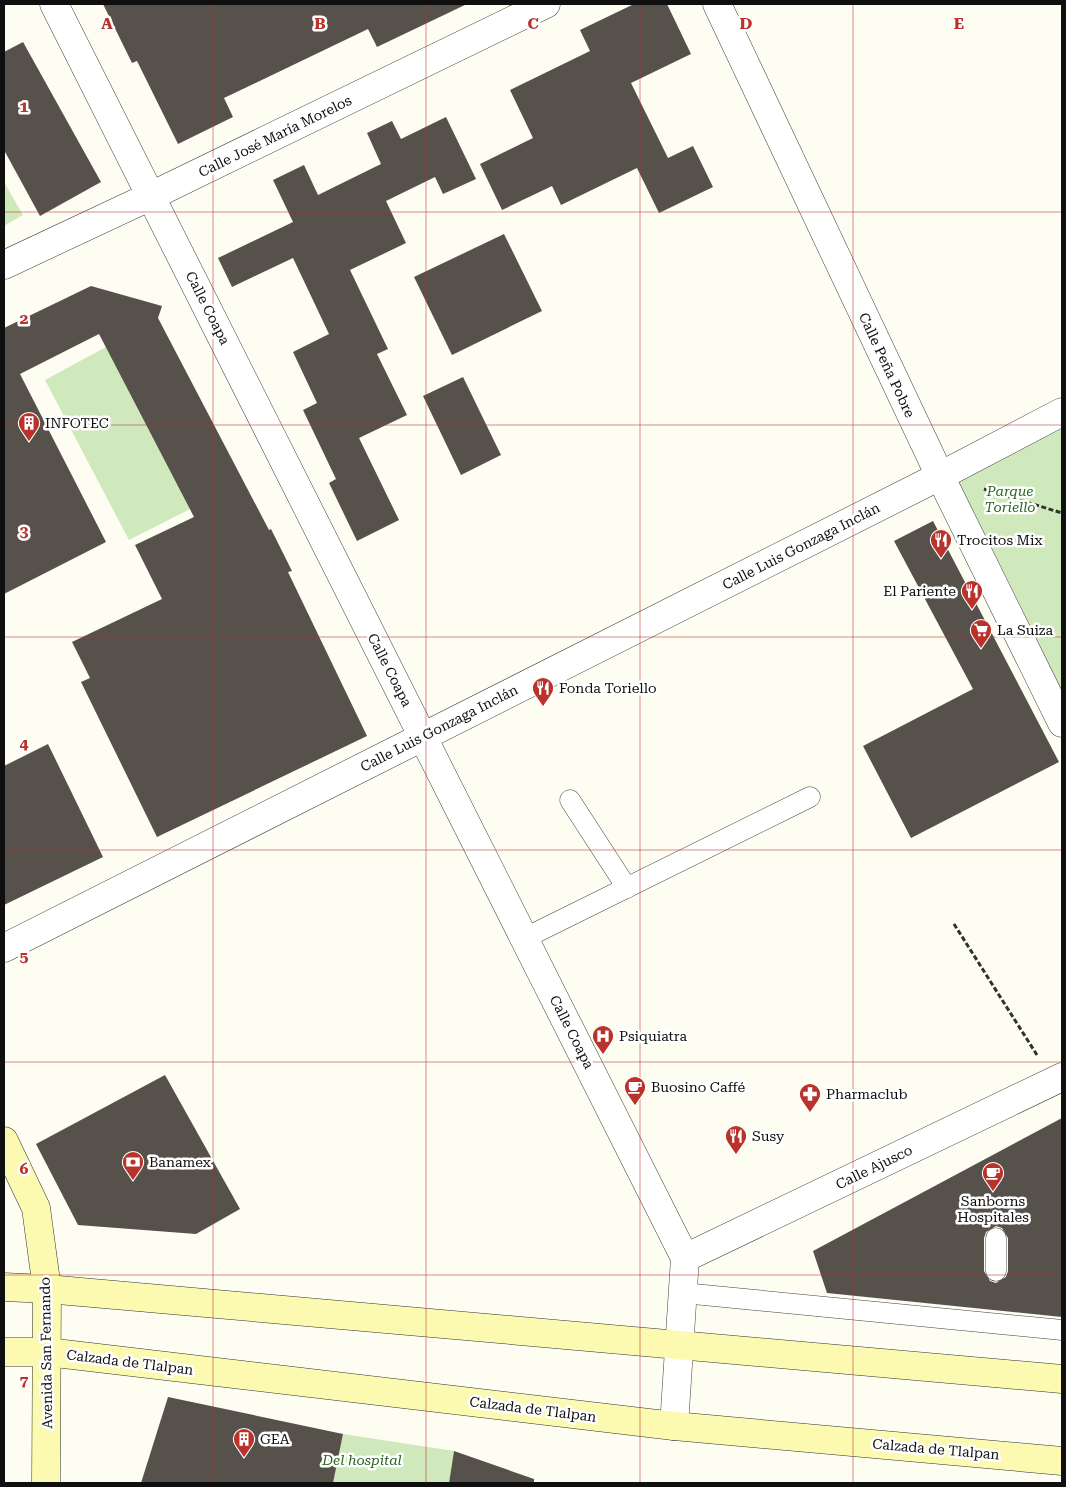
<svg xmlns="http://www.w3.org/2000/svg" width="1066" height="1487" font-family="'Roboto Serif',serif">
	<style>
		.green { fill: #cfe8bc }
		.building { fill: #57514c; fill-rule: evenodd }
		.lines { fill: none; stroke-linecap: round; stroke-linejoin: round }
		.service-casing { stroke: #424242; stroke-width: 21 }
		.minor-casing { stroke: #424242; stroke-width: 29 }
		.secondary-casing { stroke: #313131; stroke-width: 29 }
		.path { stroke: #313131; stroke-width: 3; stroke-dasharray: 5 2.5; stroke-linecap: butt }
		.service { stroke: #fff; stroke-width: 20 }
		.minor { stroke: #fff; stroke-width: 28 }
		.secondary { stroke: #fbfab0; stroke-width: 28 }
		.grid { fill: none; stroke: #ba322c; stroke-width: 1; stroke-opacity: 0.55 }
		.labels { text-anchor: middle; stroke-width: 5; stroke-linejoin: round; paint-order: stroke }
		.street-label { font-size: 14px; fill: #0f0f0f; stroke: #fff }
		.poi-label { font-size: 14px; fill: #0f0f0f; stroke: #fff; text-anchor: start }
		.park-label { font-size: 14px; font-style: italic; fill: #296521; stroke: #fff }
		.grid-label { font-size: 16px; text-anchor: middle; font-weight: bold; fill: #ba322c; stroke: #fff; stroke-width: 5; stroke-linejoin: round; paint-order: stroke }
	</style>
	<rect width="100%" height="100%" fill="#fefdf2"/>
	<g class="green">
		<polygon points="4,182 23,215 4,226"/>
		<polygon points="106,347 190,509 129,540 45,380"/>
		<polygon points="1062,412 1062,723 940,476"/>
		<polygon points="343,1434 454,1451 449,1483 333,1483"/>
	</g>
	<g class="building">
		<polygon points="103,4 467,4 377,47 368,29 224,98 233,117 178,144 137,61 132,63"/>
		<polygon points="634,4 667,4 691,54 631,83 668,158 693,146 713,187 659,213 637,168 561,205 552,186 502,210 480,164 533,138 510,90 590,51 580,30"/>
		<polygon points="23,42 101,182 40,216 4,150 4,52"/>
		<polygon points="446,117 476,179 443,194 435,177 386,201 406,243 350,270 388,349 377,354 407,415 359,438 399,520 357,541 329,483 336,479 303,410 317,403 293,352 329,334 293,258 232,287 218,258 293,222 273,180 304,165 318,195 381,164 367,133 392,121 401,139"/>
		<polygon points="504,234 542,311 452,355 414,277"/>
		<polygon points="91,286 162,306 158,318 269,530 271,529 292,571 288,572 367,736 157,837 81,682 90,678 72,642 162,599 135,545 194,517 99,334 20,374 106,542 4,594 4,328"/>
		<polygon points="463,377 501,455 461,475 423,396"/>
		<polygon points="933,521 1059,762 911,838 863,746 973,689 894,541"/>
		<polygon points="48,744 103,857 4,905 4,766"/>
		<polygon points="165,1075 240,1209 196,1234 78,1225 36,1144"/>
		<path d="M 1062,1118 L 1062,1317 L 827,1293 L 813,1251 ZM 996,1226 L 1002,1228 L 1008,1238 L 1008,1271 L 1006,1277 L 996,1283 L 990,1281 L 984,1271 L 984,1238 L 986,1232 Z"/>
		<polygon points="168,1397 343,1434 333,1483 141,1483"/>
		<polygon points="454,1451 534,1479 534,1483 449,1483"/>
	</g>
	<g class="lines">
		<g class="service-casing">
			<g id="service">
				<polyline points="570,800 627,888"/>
				<polyline points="525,938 810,797"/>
				<polyline points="996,1271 996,1238"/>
				<polyline points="683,1293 1062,1330"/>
			</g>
		</g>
		<g class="minor-casing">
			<g id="minor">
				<polyline points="54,4 685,1258 674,1426"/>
				<polyline points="717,4 940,476 1062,723"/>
				<polyline points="4,265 151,196 546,4"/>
				<polyline points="4,948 940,476 1062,412"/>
				<polyline points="685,1258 1062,1077"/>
			</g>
		</g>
		<g class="secondary-casing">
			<g id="secondary">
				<polyline points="4,1141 36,1208 47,1289 46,1483"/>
				<polyline points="4,1287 47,1289 1062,1379"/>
				<polyline points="4,1352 47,1352 674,1426 1062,1461"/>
			</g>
		</g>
		<g class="path">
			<polyline points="984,489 1062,513"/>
			<polyline points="954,924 1037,1055"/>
		</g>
		<use href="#service" class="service"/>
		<use href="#minor" class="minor"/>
		<use href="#secondary" class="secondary"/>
	</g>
	<path class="grid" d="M 213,4 L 213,1483M 426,4 L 426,1483M 640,4 L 640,1483M 853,4 L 853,1483M 4,212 L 1062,212M 4,425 L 1062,425M 4,637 L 1062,637M 4,850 L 1062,850M 4,1062 L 1062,1062M 4,1275 L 1062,1275"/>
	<defs>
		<g id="building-pin" transform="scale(1.125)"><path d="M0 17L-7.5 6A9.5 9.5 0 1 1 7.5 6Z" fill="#ba322c" stroke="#fff"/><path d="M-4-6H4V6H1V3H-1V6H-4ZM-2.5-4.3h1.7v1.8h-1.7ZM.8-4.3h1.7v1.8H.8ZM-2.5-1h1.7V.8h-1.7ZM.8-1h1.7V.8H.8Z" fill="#fff"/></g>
		<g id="restaurant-pin" transform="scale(1.125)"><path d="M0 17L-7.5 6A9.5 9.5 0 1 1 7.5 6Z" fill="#ba322c" stroke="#fff"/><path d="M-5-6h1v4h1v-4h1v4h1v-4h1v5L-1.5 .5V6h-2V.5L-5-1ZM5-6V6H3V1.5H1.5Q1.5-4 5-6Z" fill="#fff"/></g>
		<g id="supermarket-pin" transform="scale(1.125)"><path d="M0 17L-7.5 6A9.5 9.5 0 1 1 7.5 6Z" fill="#ba322c" stroke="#fff"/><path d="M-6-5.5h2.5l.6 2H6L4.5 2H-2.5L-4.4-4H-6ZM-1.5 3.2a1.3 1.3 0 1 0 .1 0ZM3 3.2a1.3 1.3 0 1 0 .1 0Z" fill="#fff"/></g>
		<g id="hospital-pin" transform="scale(1.125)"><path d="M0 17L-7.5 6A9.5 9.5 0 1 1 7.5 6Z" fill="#ba322c" stroke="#fff"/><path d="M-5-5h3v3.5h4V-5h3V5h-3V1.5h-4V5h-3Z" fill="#fff"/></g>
		<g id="cafe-pin" transform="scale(1.125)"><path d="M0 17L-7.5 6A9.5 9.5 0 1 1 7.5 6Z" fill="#ba322c" stroke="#fff"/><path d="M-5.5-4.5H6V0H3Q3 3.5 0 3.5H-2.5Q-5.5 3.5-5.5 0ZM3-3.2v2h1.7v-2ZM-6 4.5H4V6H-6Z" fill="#fff"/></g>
		<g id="pharmacy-pin" transform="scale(1.125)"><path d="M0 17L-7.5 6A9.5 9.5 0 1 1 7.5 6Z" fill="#ba322c" stroke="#fff"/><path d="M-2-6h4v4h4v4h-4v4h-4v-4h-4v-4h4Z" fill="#fff"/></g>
		<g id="bank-pin" transform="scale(1.125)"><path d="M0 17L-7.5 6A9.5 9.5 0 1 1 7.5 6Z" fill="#ba322c" stroke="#fff"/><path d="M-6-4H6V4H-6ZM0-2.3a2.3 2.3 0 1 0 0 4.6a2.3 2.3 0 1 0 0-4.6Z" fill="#fff"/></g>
	</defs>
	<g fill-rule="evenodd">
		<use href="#building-pin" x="29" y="423"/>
		<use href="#restaurant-pin" x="941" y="540"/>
		<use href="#restaurant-pin" x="972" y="591"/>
		<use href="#supermarket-pin" x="981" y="630"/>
		<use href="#restaurant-pin" x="543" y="688"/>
		<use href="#hospital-pin" x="603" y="1036"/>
		<use href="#cafe-pin" x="635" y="1087"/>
		<use href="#pharmacy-pin" x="810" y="1094"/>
		<use href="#restaurant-pin" x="736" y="1136"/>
		<use href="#bank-pin" x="133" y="1162"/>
		<use href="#cafe-pin" x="993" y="1173"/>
		<use href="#building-pin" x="244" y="1439"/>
	</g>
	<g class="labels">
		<g class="street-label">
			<text transform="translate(275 136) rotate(-26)" y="5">Calle José María Morelos</text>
			<text transform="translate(208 308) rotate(63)" y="5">Calle Coapa</text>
			<text transform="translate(887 365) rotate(65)" y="5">Calle Peña Pobre</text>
			<text transform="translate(801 546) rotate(-27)" y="5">Calle Luis Gonzaga Inclán</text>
			<text transform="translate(390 670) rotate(63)" y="5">Calle Coapa</text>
			<text transform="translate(439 728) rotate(-27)" y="5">Calle Luis Gonzaga Inclán</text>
			<text transform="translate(572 1032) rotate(63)" y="5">Calle Coapa</text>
			<text transform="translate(874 1167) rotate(-26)" y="5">Calle Ajusco</text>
			<text transform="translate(46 1353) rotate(-91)" y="5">Avenida San Fernando</text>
			<text transform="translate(130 1362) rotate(7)" y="5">Calzada de Tlalpan</text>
			<text transform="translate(533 1409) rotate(7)" y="5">Calzada de Tlalpan</text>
			<text transform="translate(936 1449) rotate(5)" y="5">Calzada de Tlalpan</text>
		</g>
		<g class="poi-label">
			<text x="45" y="428">INFOTEC</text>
			<text x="957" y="545">Trocitos Mix</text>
			<text x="956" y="596" text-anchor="end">El Pariente</text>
			<text x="997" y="635">La Suiza</text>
			<text x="559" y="693">Fonda Toriello</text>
			<text x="619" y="1041">Psiquiatra</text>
			<text x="651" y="1092">Buosino Caffé</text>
			<text x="826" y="1099">Pharmaclub</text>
			<text x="752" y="1141">Susy</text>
			<text x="149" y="1167">Banamex</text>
			<text x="993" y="1206" text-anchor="middle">Sanborns<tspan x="993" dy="16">Hospitales</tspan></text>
			<text x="260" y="1444">GEA</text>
		</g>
		<g class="park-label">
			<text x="1010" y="496">Parque<tspan x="1010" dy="16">Toriello</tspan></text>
			<text x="362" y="1465">Del hospital</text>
		</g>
	</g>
	<g class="grid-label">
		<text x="107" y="29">A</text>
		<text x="320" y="29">B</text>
		<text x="533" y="29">C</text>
		<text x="746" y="29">D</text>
		<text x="959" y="29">E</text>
		<text x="24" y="112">1</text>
		<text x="24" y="324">2</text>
		<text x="24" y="537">3</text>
		<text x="24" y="749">4</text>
		<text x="24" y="962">5</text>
		<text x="24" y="1174">6</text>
		<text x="24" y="1386">7</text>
	</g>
	<rect width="1066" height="1487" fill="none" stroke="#0f0f0f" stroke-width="10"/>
</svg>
